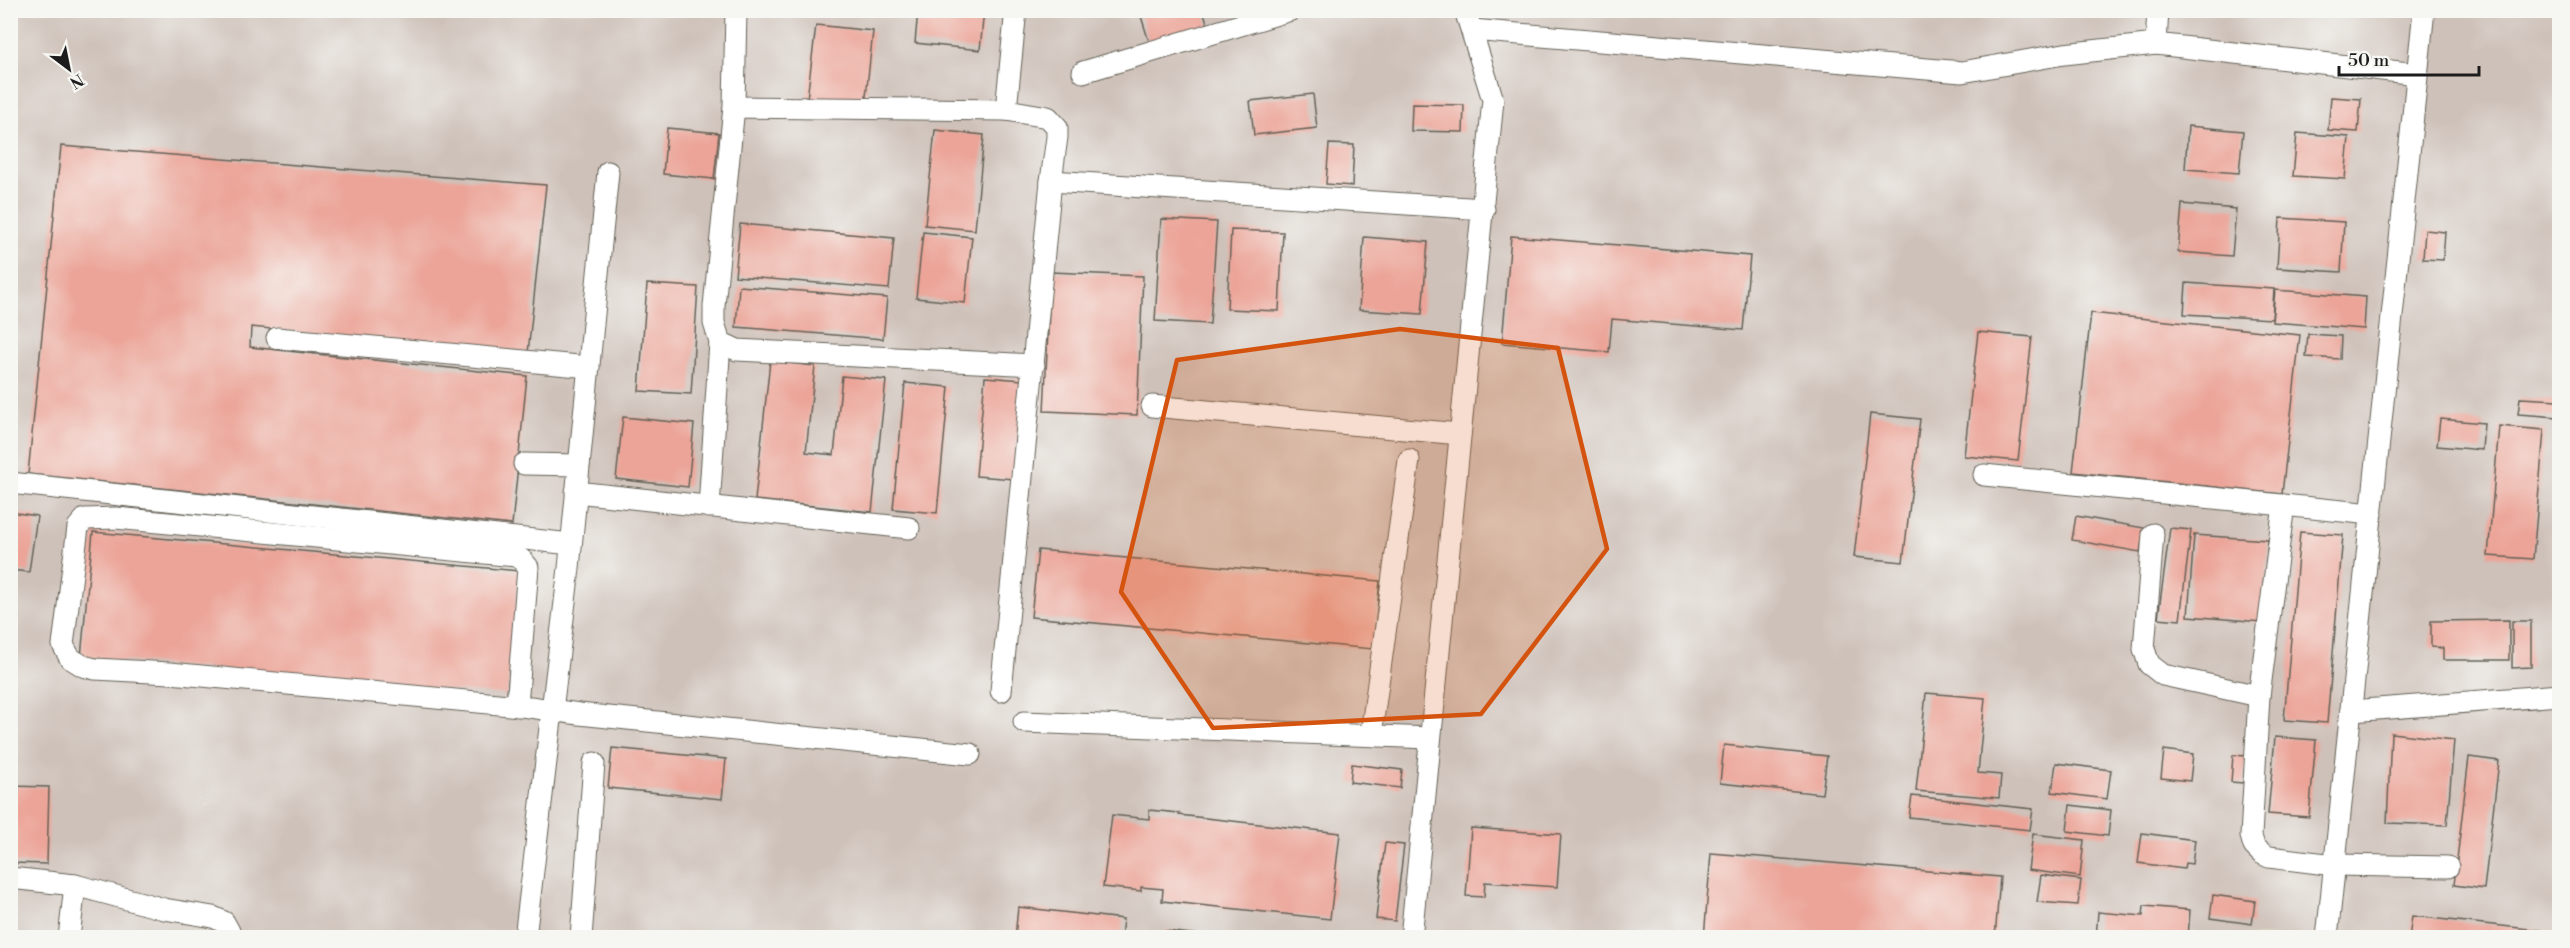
<svg xmlns="http://www.w3.org/2000/svg" width="2570" height="948" font-family="'Libre Bodoni',serif">
	<style>
		.industrial { fill: #cec1b9 }
		.building { fill: #eca498 }
		.lines { fill: none; stroke-linecap: round; stroke-linejoin: round }
		.minor-casing { stroke: #646156; stroke-width: 23 }
		.minor { stroke: #fff; stroke-width: 21 }
		.marked { fill: #d4530e; fill-opacity: 0.2; stroke: #d4530e; stroke-width: 4.5; stroke-linejoin: round }
	</style>
	<rect width="100%" height="100%" fill="#f6f6f2"/>
	<filter id="ink" filterUnits="userSpaceOnUse"><feTurbulence type="fractalNoise" baseFrequency=".0167" numOctaves="2"/><feDisplacementMap in="SourceGraphic" scale="12" xChannelSelector="R" yChannelSelector="G"/><feConvolveMatrix kernelMatrix="1 2 1 2 8 2 1 2 1" color-interpolation-filters="sRGB"/></filter>
	<filter id="wash" filterUnits="userSpaceOnUse"><feTurbulence type="fractalNoise" baseFrequency=".008" numOctaves="4" result="noise"/><feDisplacementMap in="SourceGraphic" scale="24" xChannelSelector="R" yChannelSelector="G"/><feGaussianBlur stdDeviation="1.35" result="paint"/><feColorMatrix in="noise" values="0 0 0 0 0 0 0 0 0 0 0 0 0 0 0 0 0 1.4 0 .05"/><feComposite in="paint" operator="in"/></filter>
	<g filter="url(#wash)">
		<rect width="100%" height="100%" fill="#e9e2c1"/>
		<polygon class="industrial" points="10,11 2559,11 2559,937 11,937"/>
		<g id="blocks">
			<g class="building">
				<polygon points="918,10 984,10 980,50 915,43"/>
				<polygon points="1139,10 1203,10 1210,32 1152,51"/>
				<polygon points="816,25 873,31 865,106 807,99"/>
				<polygon points="1313,94 1317,128 1254,135 1250,101"/>
				<polygon points="2331,97 2361,99 2358,132 2328,130"/>
				<polygon points="1412,104 1464,105 1463,132 1411,131"/>
				<polygon points="2188,126 2243,131 2239,173 2185,169"/>
				<polygon points="667,128 719,133 714,179 663,174"/>
				<polygon points="935,130 984,135 975,230 925,225"/>
				<polygon points="2297,133 2349,137 2345,179 2293,176"/>
				<polygon points="1329,144 1354,145 1352,186 1326,184"/>
				<polygon points="61,146 546,185 528,353 251,327 250,347 527,376 512,525 28,474"/>
				<polygon points="2182,204 2236,209 2232,256 2178,252"/>
				<polygon points="2280,218 2344,222 2341,272 2277,268"/>
				<polygon points="1161,219 1217,222 1210,324 1155,321"/>
				<polygon points="740,224 894,238 889,289 735,276"/>
				<polygon points="1231,230 1283,232 1279,311 1227,309"/>
				<polygon points="2425,230 2445,232 2443,260 2423,259"/>
				<polygon points="923,232 972,237 965,303 916,298"/>
				<polygon points="1511,236 1750,256 1743,330 1612,319 1609,352 1502,343"/>
				<polygon points="1364,237 1428,242 1422,314 1359,310"/>
				<polygon points="1051,272 1143,276 1137,415 1044,411"/>
				<polygon points="2186,283 2274,289 2272,319 2184,314"/>
				<polygon points="647,284 698,287 691,394 639,391"/>
				<polygon points="739,286 887,298 883,339 736,327"/>
				<polygon points="2275,290 2366,297 2364,329 2272,322"/>
				<polygon points="2091,313 2300,335 2282,494 2073,472"/>
				<polygon points="1978,332 2032,337 2018,461 1964,456"/>
				<polygon points="2308,334 2341,336 2340,359 2306,357"/>
				<polygon points="770,361 815,366 806,452 834,455 842,376 886,380 872,512 755,500"/>
				<polygon points="985,377 1023,380 1014,479 976,476"/>
				<polygon points="905,383 949,387 937,513 893,509"/>
				<polygon points="2520,398 2559,400 2558,417 2518,414"/>
				<polygon points="1870,414 1920,419 1903,562 1854,557"/>
				<polygon points="623,417 694,424 688,487 616,479"/>
				<polygon points="2440,419 2484,423 2482,450 2437,446"/>
				<polygon points="2499,426 2544,430 2533,559 2488,556"/>
				<polygon points="10,512 37,516 29,572 10,570"/>
				<polygon points="2076,516 2144,528 2140,552 2072,540"/>
				<polygon points="2170,528 2191,530 2180,620 2158,618"/>
				<polygon points="93,532 519,571 507,695 81,657"/>
				<polygon points="2300,532 2343,535 2327,723 2284,720"/>
				<polygon points="2194,535 2268,540 2262,622 2188,616"/>
				<polygon points="1038,550 1380,581 1373,649 1031,617"/>
				<polygon points="2509,620 2509,660 2443,660 2443,648 2431,647 2431,621"/>
				<polygon points="2512,621 2531,621 2531,667 2512,668"/>
				<polygon points="1926,693 1985,698 1978,773 2001,775 1999,798 1916,791"/>
				<polygon points="2391,733 2454,740 2447,825 2387,823"/>
				<polygon points="2275,737 2316,740 2309,817 2268,814"/>
				<polygon points="1724,745 1827,756 1822,794 1720,783"/>
				<polygon points="612,748 726,759 722,799 608,788"/>
				<polygon points="2164,750 2193,754 2190,781 2161,778"/>
				<polygon points="2233,755 2246,756 2243,783 2231,782"/>
				<polygon points="2469,757 2499,761 2484,889 2454,885"/>
				<polygon points="2056,763 2111,770 2107,799 2052,792"/>
				<polygon points="1352,764 1402,770 1400,788 1350,782"/>
				<polygon points="10,786 49,787 47,864 10,863"/>
				<polygon points="1912,796 2033,809 2030,830 1909,817"/>
				<polygon points="2070,805 2111,810 2108,836 2067,831"/>
				<polygon points="1149,810 1179,813 1179,815 1340,833 1330,919 1162,901 1163,889 1141,887 1141,891 1103,887 1112,815 1149,819"/>
				<polygon points="1471,828 1561,834 1557,887 1485,882 1484,897 1466,896"/>
				<polygon points="2142,833 2195,840 2192,864 2185,863 2184,869 2138,863"/>
				<polygon points="2033,834 2084,840 2080,877 2028,870"/>
				<polygon points="1385,843 1404,845 1395,921 1376,919"/>
				<polygon points="1711,853 2000,877 1995,938 1704,938"/>
				<polygon points="2041,875 2081,880 2078,905 2037,902"/>
				<polygon points="2213,895 2255,901 2252,924 2210,918"/>
				<polygon points="2144,906 2190,910 2188,938 2096,938 2098,912 2143,916"/>
				<polygon points="1018,907 1123,919 1121,938 1015,938"/>
				<polygon points="2412,916 2555,932 2554,938 2409,938"/>
				<polygon points="1166,931 1207,936 1207,938 1165,938"/>
			</g>
		</g>
	</g>
	<g filter="url(#ink)">
		<use href="#blocks" fill-opacity="0" stroke="#646156" stroke-width="1.5"/>
		<g class="lines">
			<g class="minor-casing">
				<g id="minor">
					<polyline points="1472,30 1962,72 2064,54 2156,44 2417,74"/>
					<polyline points="2156,44 2158,10"/>
					<polyline points="1083,72 1291,10"/>
					<polyline points="734,107 736,10"/>
					<polyline points="1006,110 1015,19 1012,10"/>
					<polyline points="1051,181 1484,209"/>
					<polyline points="277,338 589,367"/>
					<polyline points="1152,406 1460,434"/>
					<polyline points="524,464 579,465"/>
					<polyline points="1984,475 2372,514"/>
					<polyline points="10,483 571,544"/>
					<polyline points="576,492 909,528"/>
					<polyline points="2284,505 2259,696 2251,836 2254,846 2261,853 2269,857 2335,865 2448,867"/>
					<polyline points="709,507 720,342"/>
					<polyline points="2153,534 2144,649 2149,664 2163,675 2259,696"/>
					<polyline points="1001,691 1051,181 1057,137 1057,127 1048,117 1006,110 734,107 714,306 714,323 720,342 737,350 1034,365"/>
					<polyline points="517,706 528,567 522,560 516,556 116,518 85,519 78,527 63,645 70,658 83,666 95,669 170,673 530,707 579,714 970,754"/>
					<polyline points="2351,711 2560,695"/>
					<polyline points="1024,722 1430,738"/>
					<polyline points="1371,734 1409,460"/>
					<polyline points="10,878 75,885 164,909 213,917 224,922 229,931 230,938"/>
					<polyline points="69,938 75,885"/>
					<polyline points="525,938 569,568 608,172"/>
					<polyline points="581,938 594,763"/>
					<polyline points="1411,938 1493,100 1465,10"/>
					<polyline points="2327,938 2424,10"/>
				</g>
			</g>
			<use href="#minor" class="minor"/>
		</g>
	</g>
	<path class="marked" d="M 1400,329 L 1558,348 L 1607,549 L 1481,714 L 1213,728 L 1121,592 L 1177,360 Z"/>
	<rect width="2570" height="948" fill="none" stroke="#f6f6f2" stroke-width="36"/>
	<g transform="translate(69 69) rotate(148)" stroke="#f6f6f2" stroke-width="4.5" paint-order="stroke">
	<path d="M0-4.5L10 22L0 15L-10 22Z" fill="#1c1c1c"/>
	<text y="-9" font-size="16" font-weight="bold" text-anchor="middle" fill="#1c1c1c">N</text>
	</g>
	<path d="M2339 66v9h140v-9" fill="none" stroke="#1c1c1c" stroke-width="3"/>
	<text x="2348" y="66" font-size="18" fill="#1c1c1c" stroke="#f6f6f2" stroke-width="4.5" paint-order="stroke">50 m</text>
</svg>
